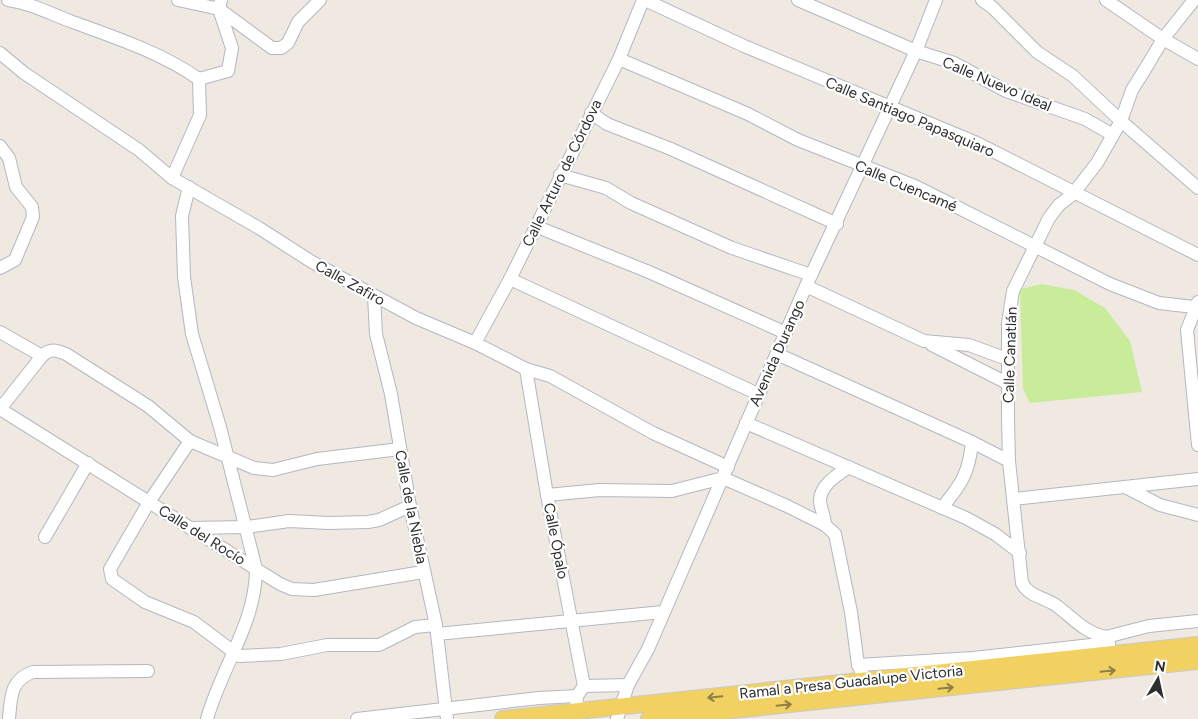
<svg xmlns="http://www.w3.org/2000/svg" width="1198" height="719" font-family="Figtree,sans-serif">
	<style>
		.pitch { fill: #c9ec9a }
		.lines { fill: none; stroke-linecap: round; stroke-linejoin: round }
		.minor-casing { stroke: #b4b7c1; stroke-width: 14 }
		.major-casing { stroke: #c9c9c9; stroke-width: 18 }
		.minor { stroke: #fff; stroke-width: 12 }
		.major { stroke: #f2d163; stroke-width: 16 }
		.oneway { stroke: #908048 }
		.labels { text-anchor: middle; stroke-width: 4.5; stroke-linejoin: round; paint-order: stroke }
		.street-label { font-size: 15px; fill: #2e2e2e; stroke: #fff }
	</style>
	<rect width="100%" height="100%" fill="#efe9e1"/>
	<polygon class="pitch" points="1042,284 1074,290 1105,308 1130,341 1142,392 1030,403 1023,388 1020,289"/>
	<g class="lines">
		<g class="minor-casing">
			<g id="minor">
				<path d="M 8,0 C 30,3 49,13 70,21 C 114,37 160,52 199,79"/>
				<polyline points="178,0 219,9 272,48 281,48 288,43 298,22 320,0"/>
				<polyline points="645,0 744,46 977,143 1198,255"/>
				<polyline points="798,0 916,51 954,63 1006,91 1085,119 1113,135"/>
				<polyline points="982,0 992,7 1037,52 1073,76 1121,121 1198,188"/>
				<polyline points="1106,0 1163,39 1198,59"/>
				<polyline points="0,53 24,73 139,150 172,178 259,228 312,262 416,318 475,343 526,369 550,376 653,433 728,467"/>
				<polyline points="619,59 748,114 798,140 915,186 1110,284 1159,303 1194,307"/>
				<polyline points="591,113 607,124 671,149 837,224"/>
				<polyline points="0,146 9,158 16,187 32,207 33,217 15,260 0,268"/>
				<polyline points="560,175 606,188 631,203 732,248 811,275"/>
				<polyline points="172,178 200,115 199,79 228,71 232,48 219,9 221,0"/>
				<path d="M 189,187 L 182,216 L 184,277 L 192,334 L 220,427 L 256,569 C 256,623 221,668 207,719"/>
				<polyline points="535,226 649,272 786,333"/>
				<polyline points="510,279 758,394"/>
				<polyline points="806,286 924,341 969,345 1007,359"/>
				<polyline points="374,296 376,334 391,394 410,506 436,625 447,719"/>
				<polyline points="1198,302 1187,330 1198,445"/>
				<polyline points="0,332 42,356"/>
				<polyline points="475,343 510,279 619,59 643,0"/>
				<polyline points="932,345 1007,383"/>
				<polyline points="777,354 972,442 1009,461"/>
				<polyline points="526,369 547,495 584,686 577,696 576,710"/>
				<polyline points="0,409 280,584 292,589 314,590 423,572"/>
				<path d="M 0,409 L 42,356 C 50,348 56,350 66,354 L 148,406 L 190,441 L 254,468 L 273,470 L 317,459 L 400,449"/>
				<polyline points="746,423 966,518 995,534 1020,553"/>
				<polyline points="190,441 149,502 110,569 112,579 145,602 194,622 239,656 281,654 327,645 379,645 415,627 436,625"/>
				<polyline points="1125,487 1160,505 1198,515"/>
				<polyline points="547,495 600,490 672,491 723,478 787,506 825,525 835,534 851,612 858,665 869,686"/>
				<polyline points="1013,499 1198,479"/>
				<path d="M 942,508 C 961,484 969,474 972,442"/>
				<path d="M 825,525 C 825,517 821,510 820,502 C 819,486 837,475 849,467"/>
				<polyline points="190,528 247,527 289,521 329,523 368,522 379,520 410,506"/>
				<polyline points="45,537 88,463"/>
				<polyline points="437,634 663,612"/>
				<polyline points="1106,637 1149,626 1198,621"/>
				<path d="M 1112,654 L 1106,637 C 1085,633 1073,618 1057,606 C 1045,597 1029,597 1022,583 L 1009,461 L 1008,418 L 1008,323 L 1013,291 L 1049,218 L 1059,205 L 1073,194 L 1097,163 L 1121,121 L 1132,90 L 1147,66 L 1163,39 L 1194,0"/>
				<polyline points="858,665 973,658 1109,643"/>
				<polyline points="584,686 628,685"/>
				<path d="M 9,719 C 11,697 10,680 33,672 L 148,671"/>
				<polyline points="357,719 539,698 577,696"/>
				<polyline points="617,719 628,685 648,649 806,286 916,51 936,0"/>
			</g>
		</g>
		<g class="major-casing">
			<g id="major">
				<polyline points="503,719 1198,645"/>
				<polyline points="649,719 1198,661"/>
			</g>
		</g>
		<use href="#minor" class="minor"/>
		<use href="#major" class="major"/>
	</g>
	<defs><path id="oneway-shaft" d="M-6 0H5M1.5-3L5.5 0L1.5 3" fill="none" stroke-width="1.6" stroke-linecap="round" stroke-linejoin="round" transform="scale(1.25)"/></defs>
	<g class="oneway">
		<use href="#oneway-shaft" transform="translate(1108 671) rotate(-6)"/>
		<use href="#oneway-shaft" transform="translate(946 688) rotate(-6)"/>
		<use href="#oneway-shaft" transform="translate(715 697) rotate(174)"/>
		<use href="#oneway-shaft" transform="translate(784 705) rotate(-6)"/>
	</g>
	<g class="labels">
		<g class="street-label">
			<text transform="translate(997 84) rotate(23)" y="5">Calle Nuevo Ideal</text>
			<text transform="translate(910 117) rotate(23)" y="5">Calle Santiago Papasquiaro</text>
			<text transform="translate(562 173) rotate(-64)" y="5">Calle Arturo de Córdova</text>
			<text transform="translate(906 186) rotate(23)" y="5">Calle Cuencamé</text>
			<text transform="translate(350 283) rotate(29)" y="5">Calle Zafiro</text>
			<text transform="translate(777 353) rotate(-66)" y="5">Avenida Durango</text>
			<text transform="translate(1010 355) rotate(-88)" y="5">Calle Canatlán</text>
			<text transform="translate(411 507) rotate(79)" y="5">Calle de la Niebla</text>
			<text transform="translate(202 535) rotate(32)" y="5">Calle del Rocío</text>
			<text transform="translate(556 541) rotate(79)" y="5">Calle Ópalo</text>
			<text transform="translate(851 682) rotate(-6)" y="5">Ramal a Presa Guadalupe Victoria</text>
		</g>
	</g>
	<g transform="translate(1158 679) rotate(9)" stroke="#ffffff" stroke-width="4" paint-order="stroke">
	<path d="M0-4L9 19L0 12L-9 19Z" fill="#2e2e2e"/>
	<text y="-8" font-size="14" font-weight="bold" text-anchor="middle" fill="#2e2e2e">N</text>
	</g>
</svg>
